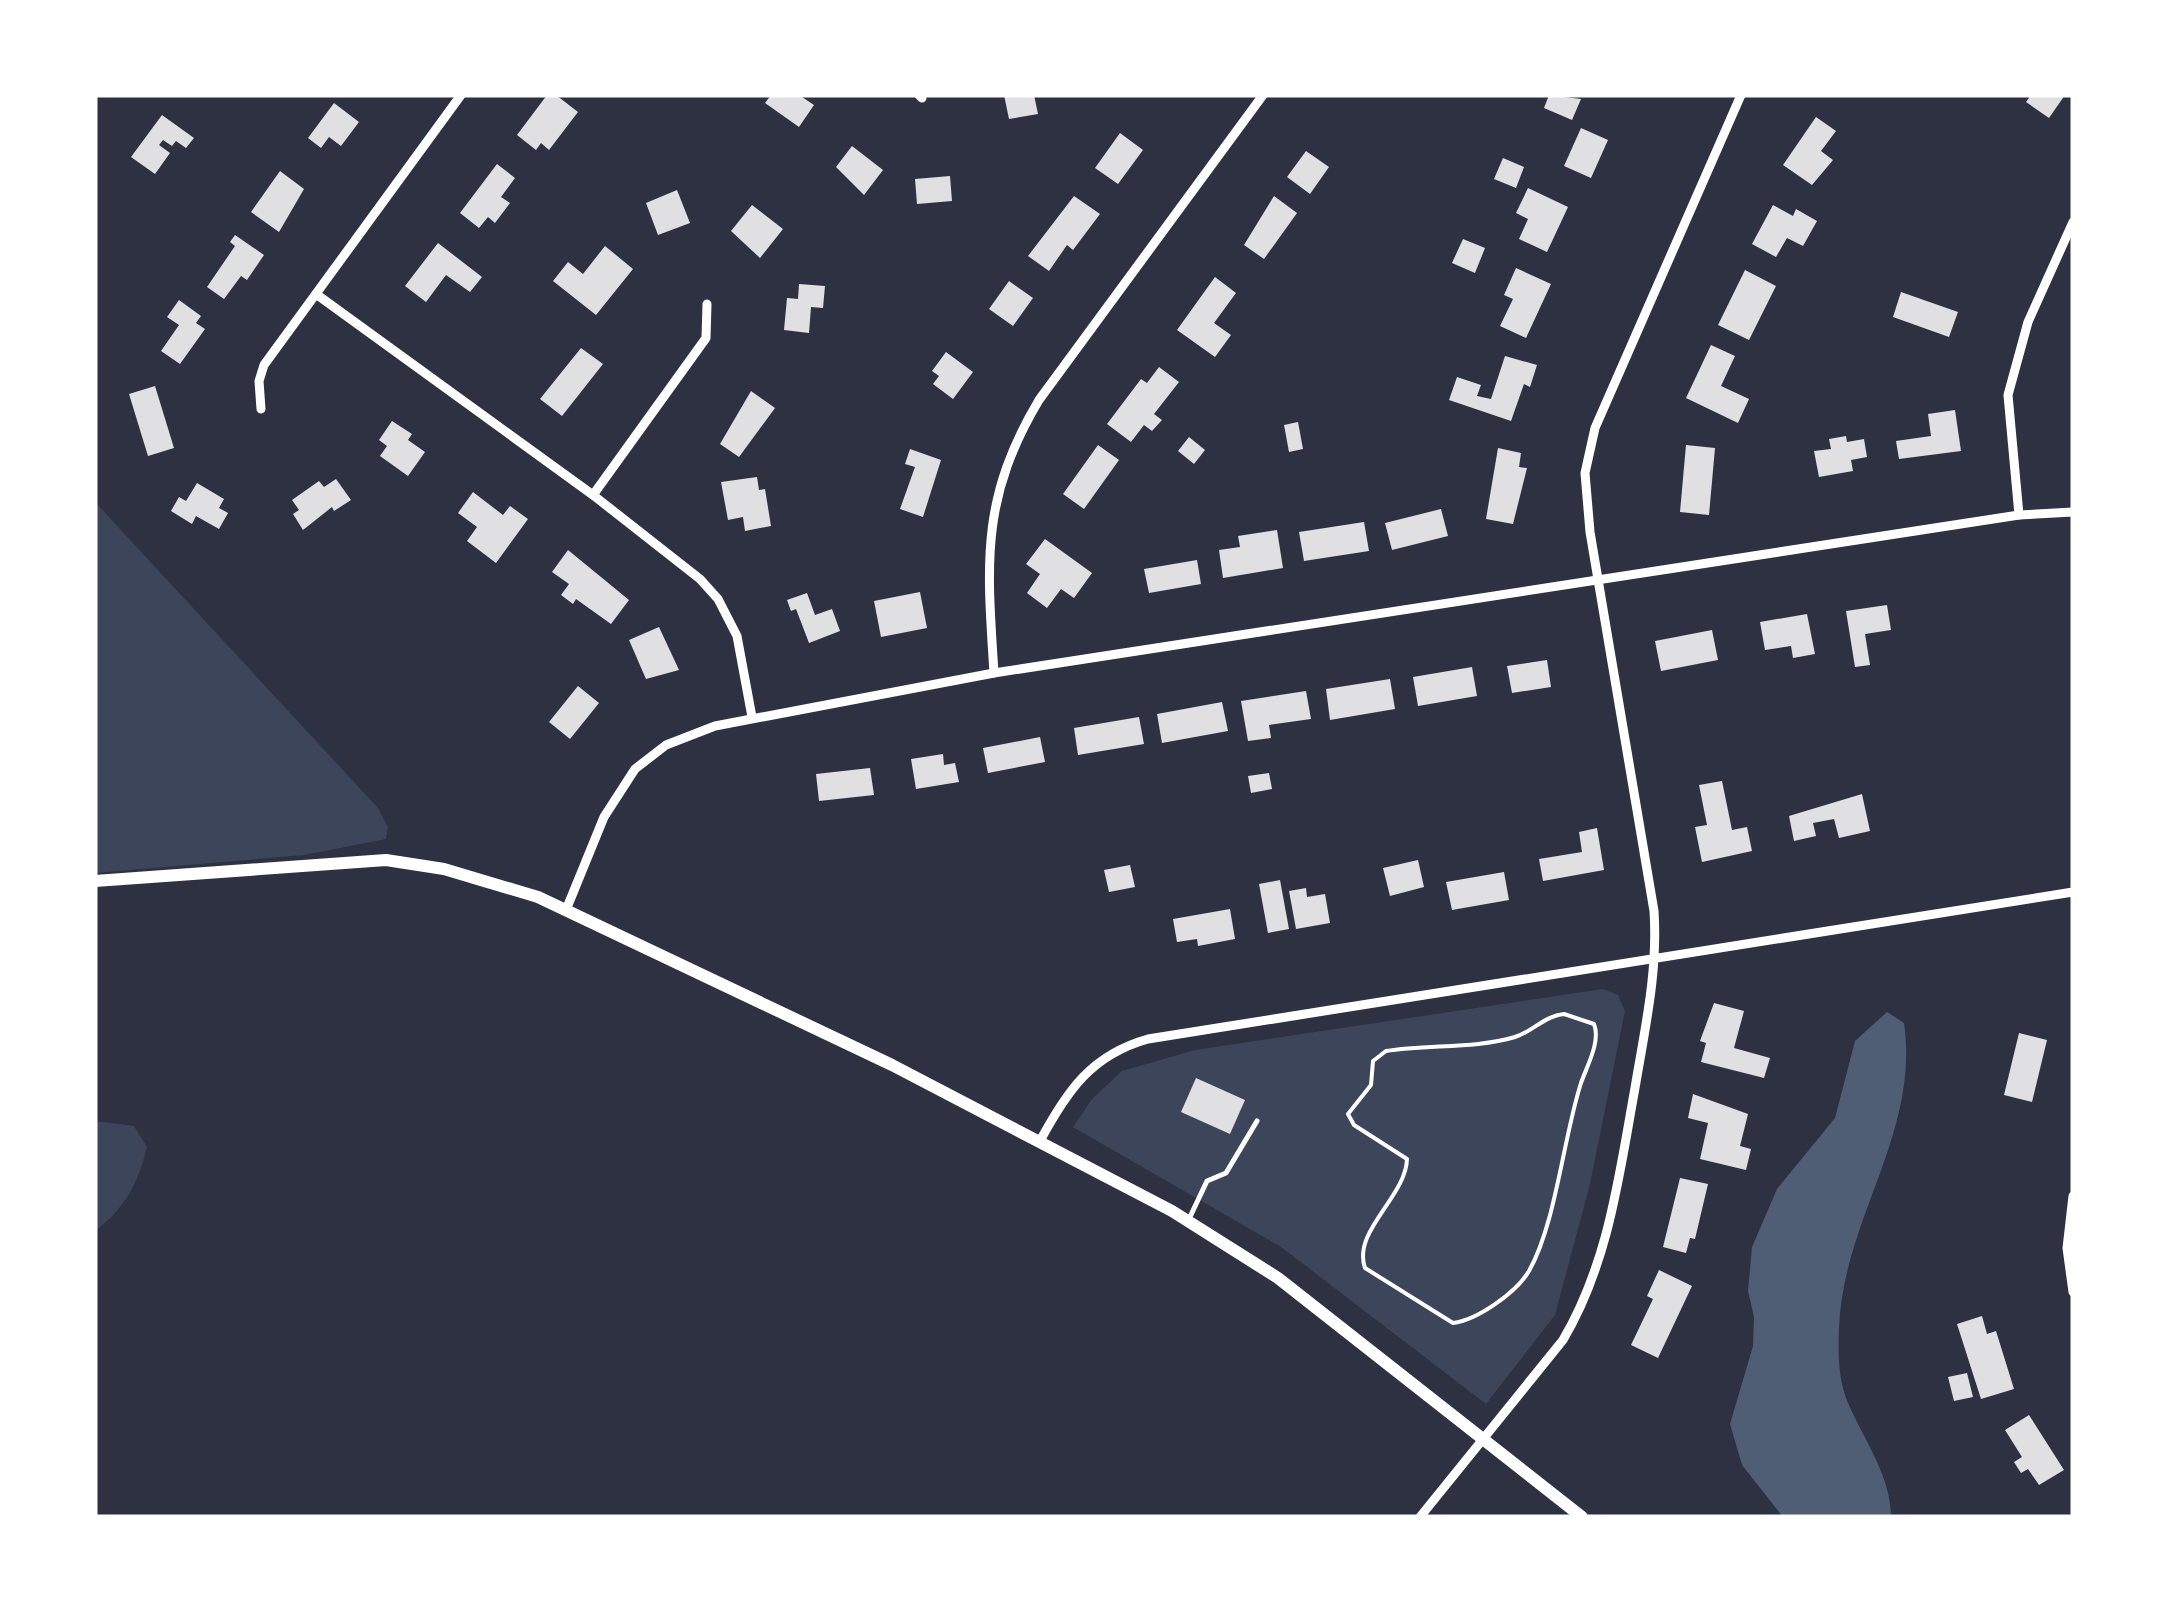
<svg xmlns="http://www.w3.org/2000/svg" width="2168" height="1612" font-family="'Golos Text',sans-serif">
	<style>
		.green { fill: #3c4559 }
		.water { fill: #4f5d75 }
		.building { fill: #e0e0e3 }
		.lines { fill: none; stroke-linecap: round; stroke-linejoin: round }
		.path { stroke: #fff; stroke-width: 4 }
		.service { stroke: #fff; stroke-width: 5 }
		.minor { stroke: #fff; stroke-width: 9 }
		.secondary { stroke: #fff; stroke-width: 12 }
	</style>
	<rect width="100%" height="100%" fill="#2d3142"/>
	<g class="green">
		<polygon points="95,502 378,808 388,827 386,839 304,855 95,873"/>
		<polygon points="1603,989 1618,995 1625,1011 1590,1184 1555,1315 1486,1404 1281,1247 1073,1127 1092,1099 1122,1071 1195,1050"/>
		<path d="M 95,1121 L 134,1126 L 147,1147 C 138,1184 125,1208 95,1231 Z"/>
	</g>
	<path class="water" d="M 1887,1012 L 1904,1023 C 1920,1133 1843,1219 1839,1328 C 1838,1354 1838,1379 1848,1403 C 1864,1440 1891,1476 1891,1517 L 1783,1517 L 1742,1465 L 1730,1424 L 1753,1346 L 1754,1317 L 1748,1291 L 1752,1247 L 1777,1189 L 1835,1118 L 1855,1041 Z"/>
	<g class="building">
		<polygon points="547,95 556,95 578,112 549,150 541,143 536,150 517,135"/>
		<polygon points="771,95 799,95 814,105 799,127 765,103"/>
		<polygon points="1004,95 1034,95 1038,114 1009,119"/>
		<polygon points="1549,95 1581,99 1572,120 1544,108"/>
		<polygon points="2031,95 2065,95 2049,118 2026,102"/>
		<polygon points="334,103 359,122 341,146 329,137 321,148 308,138"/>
		<polygon points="162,115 194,138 186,148 176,141 172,146 163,140 159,145 170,153 155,174 131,157"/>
		<polygon points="1816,117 1836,131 1821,151 1833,160 1812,185 1783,165"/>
		<polygon points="1581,128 1608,140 1591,178 1564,166"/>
		<polygon points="1120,133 1143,150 1118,184 1095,168"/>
		<polygon points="852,146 883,170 864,195 836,167"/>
		<polygon points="1306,151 1329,167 1310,194 1287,177"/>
		<polygon points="1503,158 1524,167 1516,188 1494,179"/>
		<polygon points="497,164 515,178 501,197 510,203 495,223 488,217 479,228 460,213"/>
		<polygon points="280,171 304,189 279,232 251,212"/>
		<polygon points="950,176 952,201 917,204 915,179"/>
		<polygon points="1528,188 1568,207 1547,252 1519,239 1528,219 1516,213"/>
		<polygon points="677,190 690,223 658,235 646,203"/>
		<polygon points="1074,196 1100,214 1073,250 1067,245 1049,271 1028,256"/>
		<polygon points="1274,196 1297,213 1264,259 1244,245"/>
		<polygon points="752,205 783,229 760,258 731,231"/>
		<polygon points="1773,205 1793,216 1796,209 1817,221 1803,246 1787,238 1776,257 1752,244"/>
		<polygon points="235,235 264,255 247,280 241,276 224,299 207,287 235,246 230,242"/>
		<polygon points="1463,239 1485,248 1475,273 1452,263"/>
		<polygon points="438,243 482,277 470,292 446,275 426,302 405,286"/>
		<polygon points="605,246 633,269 596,315 553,281 568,262 583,274"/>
		<polygon points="1516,268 1551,284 1526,338 1500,326 1513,299 1504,295"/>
		<polygon points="1745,270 1776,286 1749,340 1718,325"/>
		<polygon points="1215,277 1236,293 1214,323 1231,335 1215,357 1177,330"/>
		<polygon points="1009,281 1033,298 1013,326 989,309"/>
		<polygon points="799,284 825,286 823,308 811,307 809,333 784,330 787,298 798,299"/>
		<polygon points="1901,292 1958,312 1949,337 1893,317"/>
		<polygon points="179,300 201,316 196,323 205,329 180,364 161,351 179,325 167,317"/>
		<polygon points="1711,345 1735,356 1721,386 1749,399 1738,423 1686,398"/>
		<polygon points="581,348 603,364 562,416 540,399"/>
		<polygon points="946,352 973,372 953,399 933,384 939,376 932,371"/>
		<polygon points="1505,356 1537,365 1530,387 1524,384 1511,421 1449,400 1457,377 1481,385 1477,396 1491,399"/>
		<polygon points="1159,367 1179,382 1154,414 1162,420 1152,431 1144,425 1131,442 1107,424 1141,379 1147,383"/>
		<polygon points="155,386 174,448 148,456 129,394"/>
		<polygon points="751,391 775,408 739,457 720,444"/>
		<polygon points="1955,410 1961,451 1899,459 1896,441 1931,436 1928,414"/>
		<polygon points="392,421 412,434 408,440 425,452 408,476 380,456 387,446 379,440"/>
		<polygon points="1298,422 1303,449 1289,452 1284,425"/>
		<polygon points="1846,436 1847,442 1864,439 1867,457 1851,460 1853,471 1819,477 1814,451 1831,449 1829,439"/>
		<polygon points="1189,437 1205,450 1194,464 1178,451"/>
		<polygon points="1098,445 1119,460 1084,509 1063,494"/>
		<polygon points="1686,445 1715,448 1709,515 1680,512"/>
		<polygon points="1498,448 1521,453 1519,467 1527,468 1513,524 1486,519"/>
		<polygon points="910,449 941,460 923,517 900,509 915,467 905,464"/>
		<polygon points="757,477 759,490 765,489 771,526 745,531 743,517 728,520 721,482"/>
		<polygon points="336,479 351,500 334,511 332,507 303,530 293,514 299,510 292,500 319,481 324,487"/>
		<polygon points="197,483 224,499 219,508 228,513 219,529 196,516 192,524 171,511 179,497 186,501"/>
		<polygon points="473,492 503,515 510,506 528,519 496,563 467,541 477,527 458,513"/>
		<polygon points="1441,509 1448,536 1392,550 1385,523"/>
		<polygon points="1364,522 1369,551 1304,561 1299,532"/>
		<polygon points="1277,530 1283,568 1223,578 1219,550 1240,547 1238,536"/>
		<polygon points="1045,539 1092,573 1074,598 1061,589 1047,608 1027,593 1040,574 1026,564"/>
		<polygon points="568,550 629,600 611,624 576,599 573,604 561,595 569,584 552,572"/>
		<polygon points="1197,560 1201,584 1149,593 1144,569"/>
		<polygon points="920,592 927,628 881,637 874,601"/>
		<polygon points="807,593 815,615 832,609 840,631 809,643 796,609 791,611 787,600"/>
		<polygon points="1887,605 1891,630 1865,634 1870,665 1855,667 1846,611"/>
		<polygon points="1807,614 1815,654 1793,658 1791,646 1765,650 1760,622"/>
		<polygon points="659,627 679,670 646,679 629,640"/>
		<polygon points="1712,630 1718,660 1661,671 1655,641"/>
		<polygon points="1547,660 1551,687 1512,693 1507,666"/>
		<polygon points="1472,667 1477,696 1418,706 1413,677"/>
		<polygon points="1390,679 1395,709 1330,720 1326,689"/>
		<polygon points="578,686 599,703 570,739 549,722"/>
		<polygon points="1306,691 1311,719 1269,725 1271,738 1248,741 1241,701"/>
		<polygon points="1222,702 1228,731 1162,743 1157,714"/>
		<polygon points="1139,717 1144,744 1078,755 1074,728"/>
		<polygon points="1040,737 1045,762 988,773 983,748"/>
		<polygon points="943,754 944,765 955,763 959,782 916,789 911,759"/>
		<polygon points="870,768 874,795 819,801 816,774"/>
		<polygon points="1269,773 1272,789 1251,793 1248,776"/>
		<polygon points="1722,781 1732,830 1747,827 1752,851 1702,862 1695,827 1707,825 1699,785"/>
		<polygon points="1862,794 1870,831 1839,838 1834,819 1813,823 1816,836 1794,841 1789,816"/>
		<polygon points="1597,828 1604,870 1543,881 1539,859 1582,852 1579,832"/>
		<polygon points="1418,860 1424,887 1390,896 1383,868"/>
		<polygon points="1130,865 1135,887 1109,892 1104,870"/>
		<polygon points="1504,872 1509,900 1452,910 1446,882"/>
		<polygon points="1280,880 1289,929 1268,933 1259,884"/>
		<polygon points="1306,888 1307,897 1325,894 1330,923 1296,929 1289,891"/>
		<polygon points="1230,909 1235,939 1198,946 1197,939 1177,942 1173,919"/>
		<polygon points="1714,1003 1744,1011 1734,1048 1770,1058 1764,1078 1701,1062 1706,1043 1700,1041"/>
		<polygon points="2019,1033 2047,1040 2032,1102 2004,1095"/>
		<polygon points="1196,1078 1245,1100 1230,1134 1181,1112"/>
		<polygon points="1693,1094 1748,1114 1740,1146 1751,1149 1746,1170 1700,1159 1708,1123 1688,1118"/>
		<polygon points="1680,1178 1708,1184 1695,1239 1690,1238 1686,1253 1663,1247"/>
		<polygon points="1659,1270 1692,1286 1658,1358 1631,1345 1653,1299 1647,1296"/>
		<polygon points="1982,1316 1987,1334 1996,1331 2014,1389 1981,1399 1957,1324"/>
		<polygon points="1967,1373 1973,1397 1954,1401 1948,1377"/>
		<polygon points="2029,1415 2064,1470 2039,1485 2028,1469 2021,1473 2014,1462 2022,1457 2005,1430"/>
	</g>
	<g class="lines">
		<path class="path" d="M 1564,1014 L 1594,1024 C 1601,1041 1587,1066 1581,1083 C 1563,1139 1556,1223 1529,1271 C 1516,1293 1477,1320 1453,1323 L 1365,1268 C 1352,1231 1406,1197 1407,1159 L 1354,1125 L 1348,1114 L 1371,1085 L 1373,1061 L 1386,1051 C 1427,1044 1475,1049 1515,1037 C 1534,1031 1544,1016 1564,1014 Z"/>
		<polyline class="service" points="1189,1219 1207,1181 1226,1173 1257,1121"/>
		<g class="minor">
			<polyline points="919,95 922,98"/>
			<polyline points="316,294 593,495 700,579 718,599 737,636 752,717"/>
			<polyline points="261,409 259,381 264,365 461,95"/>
			<polyline points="593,495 706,338 707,304"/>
			<polyline points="2019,515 2008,395 2028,322 2073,222"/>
			<path d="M 994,673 C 987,563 980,499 1039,400 L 1263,95"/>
			<polyline points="566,910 604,817 635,769 666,745 715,726 994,673 2019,515 2073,512"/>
			<path d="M 1040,1141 C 1067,1091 1091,1055 1148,1039 L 2073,892"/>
			<polyline points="2073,1196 2067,1248 2073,1292"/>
			<path d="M 1420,1517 L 1563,1340 C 1609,1262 1619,1175 1635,1088 C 1645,1028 1658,972 1654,911 L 1590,532 L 1585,473 L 1595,428 L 1741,95"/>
		</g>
		<polyline class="secondary" points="95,881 386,860 444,869 538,897 892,1065 1172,1211 1278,1278 1582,1517"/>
	</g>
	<rect width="2168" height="1612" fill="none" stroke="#ffffff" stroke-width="195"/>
</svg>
